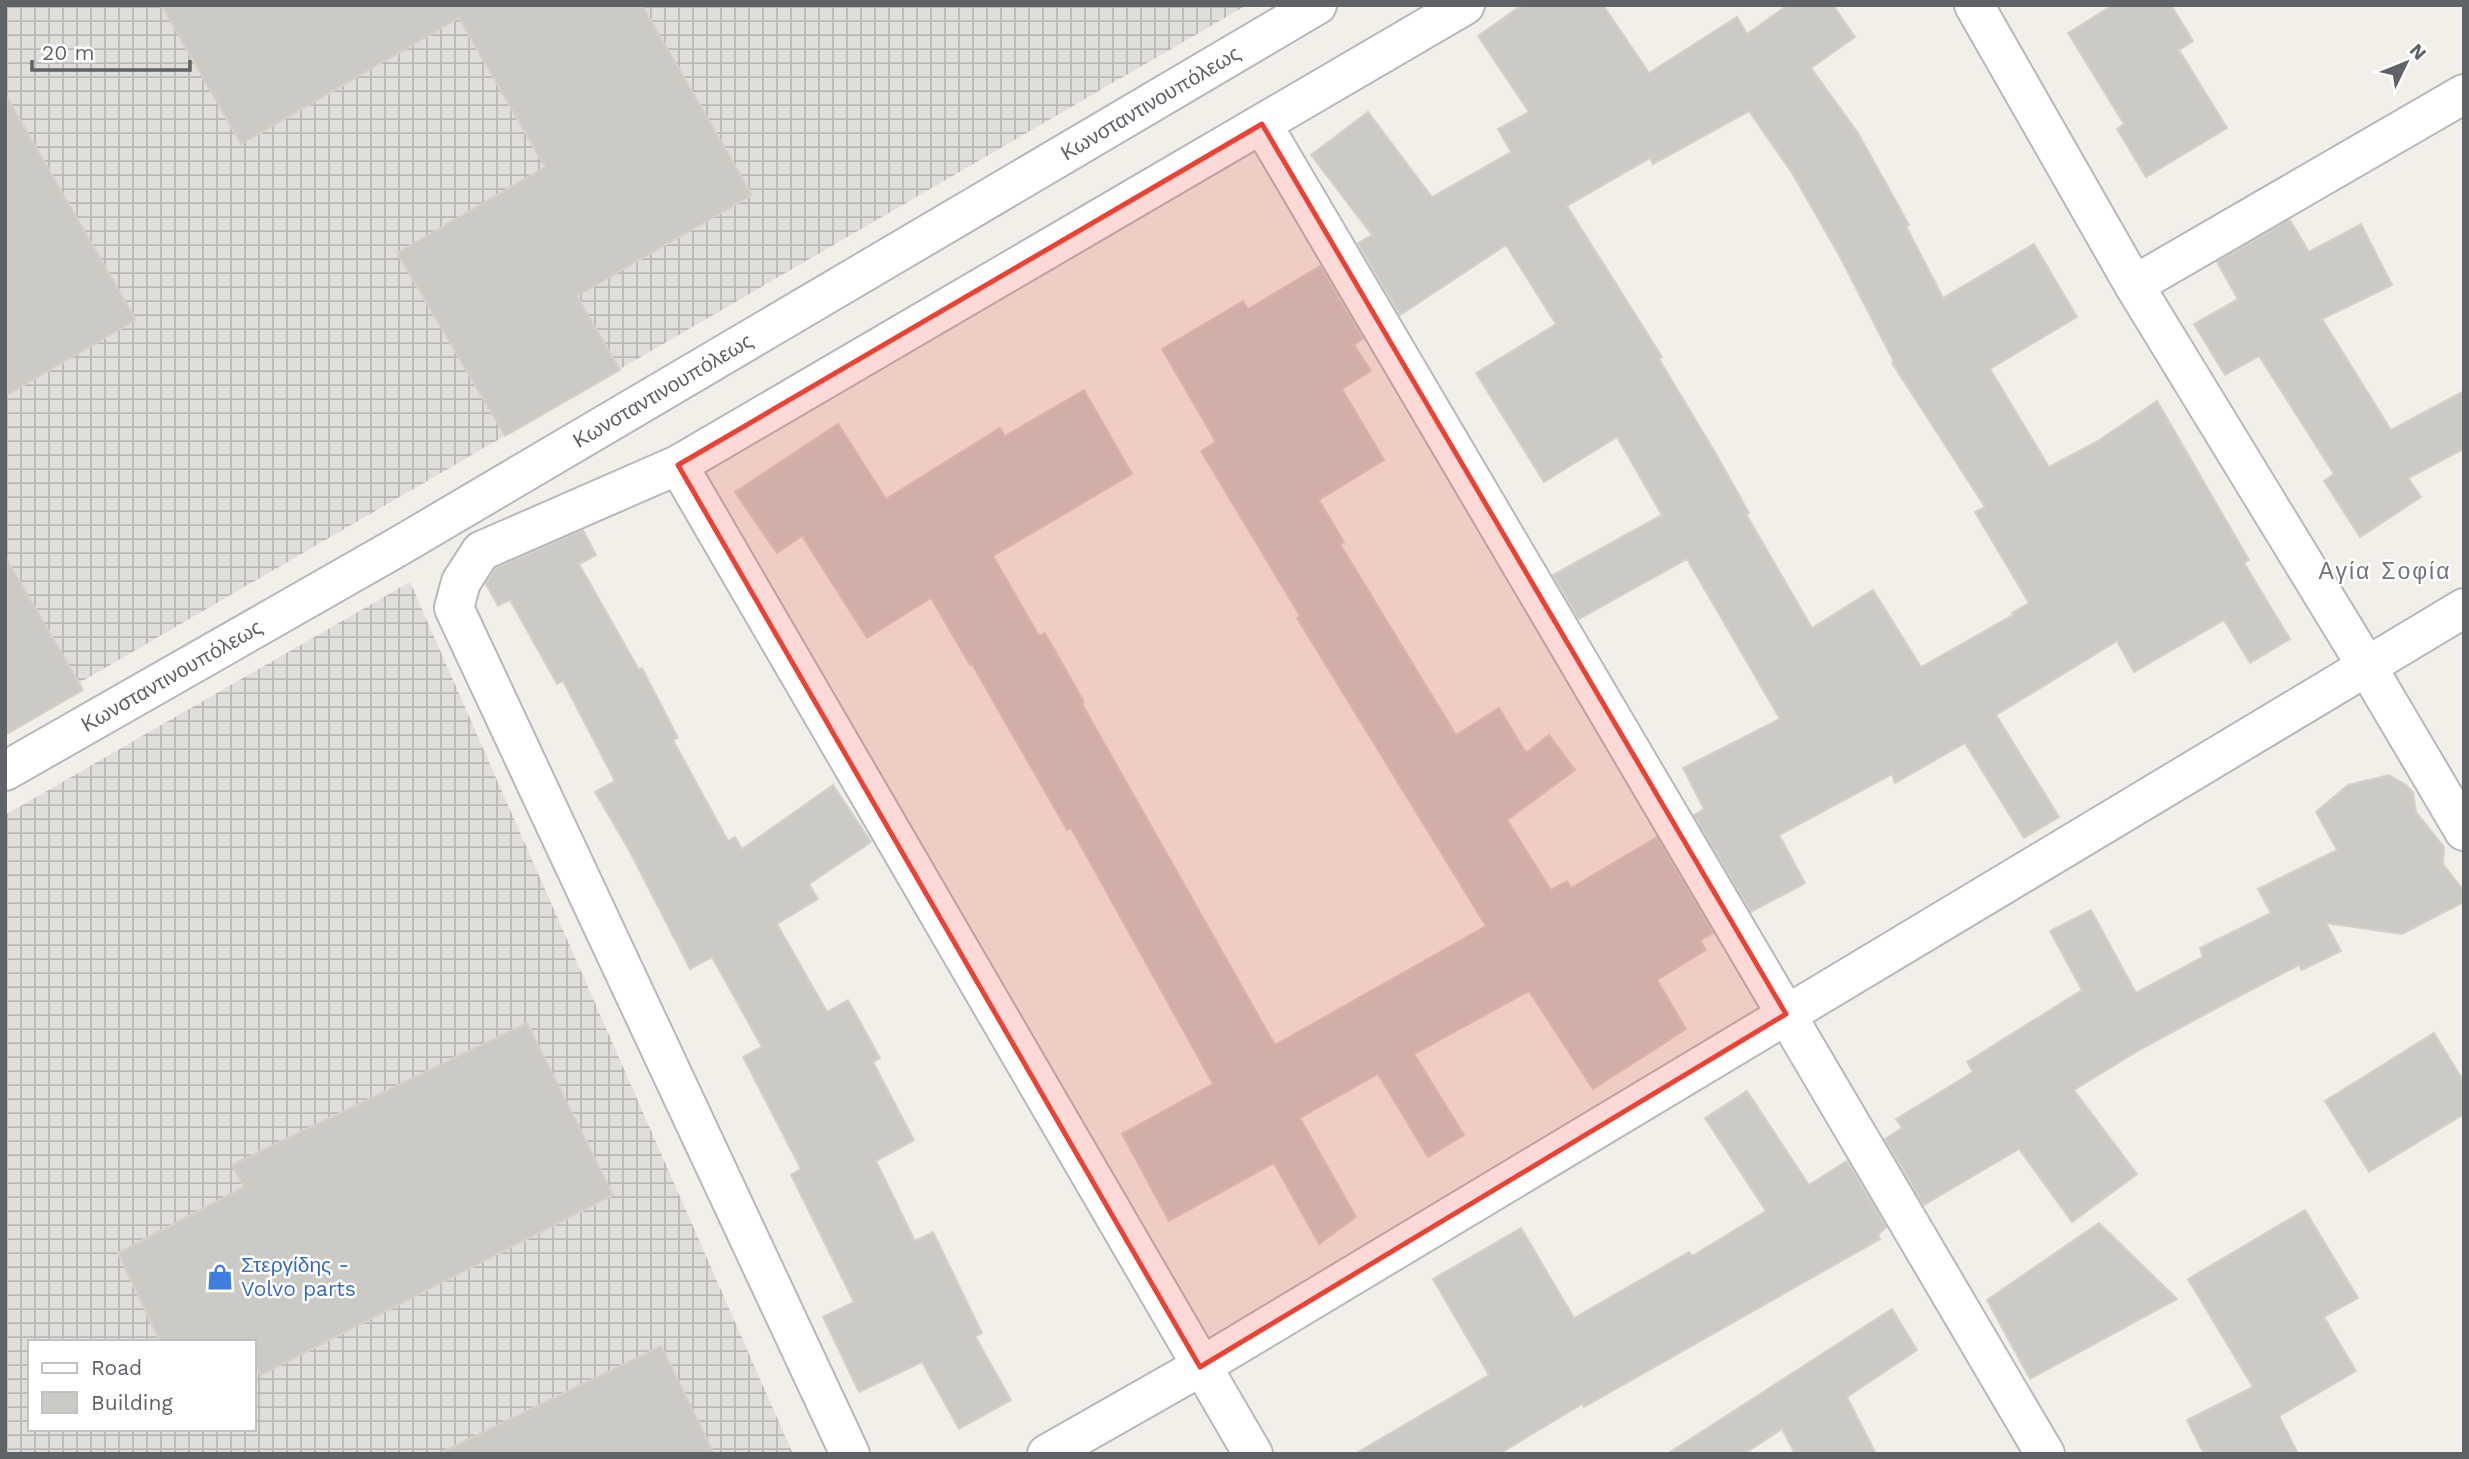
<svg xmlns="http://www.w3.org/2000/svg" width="2469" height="1459" font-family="'Work Sans',sans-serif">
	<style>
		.industrial { fill: url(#industrial-grid); fill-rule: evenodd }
		.building { fill: #cccac5; stroke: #d6d1c6; stroke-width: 2; fill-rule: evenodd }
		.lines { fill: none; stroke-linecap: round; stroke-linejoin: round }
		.street-casing { stroke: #b5b8bc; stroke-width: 42 }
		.street { stroke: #fff; stroke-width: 38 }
		.marked { fill: #ea4335; fill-opacity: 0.2; stroke: #ea4335; stroke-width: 5; stroke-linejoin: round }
		.labels { text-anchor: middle; stroke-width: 5; stroke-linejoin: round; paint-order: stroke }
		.street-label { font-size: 21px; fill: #5f6368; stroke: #fff }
		.shop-label { font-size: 21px; fill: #366cbe; stroke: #fff; text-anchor: start }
		.neighbourhood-label { font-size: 23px; letter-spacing: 2px; fill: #70757a; stroke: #fff }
	</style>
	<defs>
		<pattern id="industrial-grid" width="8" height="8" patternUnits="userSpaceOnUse" patternTransform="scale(1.75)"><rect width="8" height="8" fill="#e0deda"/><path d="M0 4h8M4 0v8" fill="none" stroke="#b9b8b5"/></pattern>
	</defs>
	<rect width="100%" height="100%" fill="#f1efe8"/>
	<g class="industrial">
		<polygon points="5,5 1247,5 5,726"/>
		<path d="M 410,582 L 793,1454 L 5,1454 L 5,815 ZM 30,1342 L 254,1342 L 254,1429 L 30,1429 Z"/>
	</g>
	<g class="building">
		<polygon points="161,5 642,5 752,195 577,296 620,370 505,436 397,253 545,167 459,18 241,144"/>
		<path d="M 1522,5 L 1603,5 L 1649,73 L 1737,17 L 1747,34 L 1788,5 L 1833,5 L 1855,37 L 1811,68 L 1858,133 L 1909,225 L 1906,226 L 1943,298 L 2034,244 L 2077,317 L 1990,369 L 2049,467 L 2098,441 L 2157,401 L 2249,560 L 2244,563 L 2290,639 L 2250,663 L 2224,620 L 2134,672 L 2117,641 L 1996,715 L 2059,817 L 2024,838 L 1965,743 L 1895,783 L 1892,774 L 1779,835 L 1805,883 L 1751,912 L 1694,815 L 1704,809 L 1683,768 L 1780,719 L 1687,559 L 1579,619 L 1553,575 L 1662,515 L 1617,437 L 1544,482 L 1476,373 L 1556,324 L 1506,245 L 1400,315 L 1358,243 L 1372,235 L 1311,155 L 1368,112 L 1432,197 L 1511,152 L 1498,129 L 1529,112 L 1478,36 ZM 1749,111 L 1792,173 L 1839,255 L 1894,362 L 1892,363 L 1985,507 L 1975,512 L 2029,603 L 2012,613 L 2013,615 L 1921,667 L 1873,590 L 1812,628 L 1746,514 L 1749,513 L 1716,454 L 1659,359 L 1662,357 L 1567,206 L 1650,158 L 1653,164 Z"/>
		<polygon points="2113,5 2171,5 2193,41 2179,50 2227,128 2146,177 2117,129 2124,124 2068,33"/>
		<polygon points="5,94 136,320 5,396"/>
		<polygon points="2290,220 2309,252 2361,224 2392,285 2322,319 2391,430 2464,391 2464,449 2408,478 2421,497 2360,537 2324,481 2334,474 2259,356 2225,375 2194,324 2238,299 2217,262"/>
		<polygon points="1320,266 1363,339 1354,345 1371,371 1342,389 1384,460 1319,500 1344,542 1340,544 1456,735 1499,708 1526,753 1549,735 1575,770 1507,820 1551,890 1567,881 1571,888 1657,837 1713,933 1700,940 1706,950 1657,980 1686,1029 1593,1089 1529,991 1414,1054 1464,1135 1428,1157 1378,1074 1300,1118 1356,1217 1319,1244 1274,1163 1169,1221 1122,1134 1213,1084 1071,828 1067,830 972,664 970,665 931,598 867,638 802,536 777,553 735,492 838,424 886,499 1000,428 1005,436 1084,390 1132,474 993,556 1039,636 1045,633 1084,702 1082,704 1275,1045 1486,926 1297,618 1300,616 1201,451 1216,442 1162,349 1243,301 1248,309"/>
		<polygon points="583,530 596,555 579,564 639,670 642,668 678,738 673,740 728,841 735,837 742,849 833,785 871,842 809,884 818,899 777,924 827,1012 848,1000 880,1058 873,1062 914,1140 876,1161 915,1241 933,1232 982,1333 975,1336 1011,1400 959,1429 922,1362 859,1392 823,1317 854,1302 791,1175 801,1169 743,1057 762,1047 712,957 690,969 629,850 595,792 615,781 563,681 557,684 510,600 498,606 486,584 496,568"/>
		<polygon points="5,556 83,690 5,735"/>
		<polygon points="2389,775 2406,785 2413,792 2416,812 2444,847 2443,864 2464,891 2464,902 2402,934 2326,923 2341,951 2302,970 2299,965 2228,1002 2141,1049 2074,1090 2137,1174 2072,1222 2019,1149 1924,1205 1885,1139 1902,1128 1896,1119 1973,1072 1967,1062 2082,990 2050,931 2091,910 2136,993 2203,957 2200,948 2271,913 2258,889 2337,850 2316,812 2348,785"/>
		<polygon points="527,1023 613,1195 261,1375 254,1364 254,1342 160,1342 118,1253 244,1187 232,1165"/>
		<polygon points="2434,1033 2464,1082 2464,1114 2369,1172 2325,1101"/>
		<polygon points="1747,1091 1809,1185 1847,1161 1886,1227 1878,1235 1880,1239 1584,1407 1582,1404 1499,1454 1355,1454 1489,1375 1433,1279 1521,1228 1574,1318 1689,1252 1692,1256 1766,1211 1705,1118"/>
		<polygon points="2305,1210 2358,1298 2324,1317 2356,1371 2279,1416 2298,1454 2204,1454 2187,1420 2253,1387 2188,1279"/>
		<polygon points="2099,1223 2177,1299 2030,1379 1987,1300"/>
		<polygon points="1892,1309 1917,1350 1847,1397 1876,1454 1795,1454 1782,1429 1744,1454 1667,1454"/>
		<polygon points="661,1346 714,1454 438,1454"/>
	</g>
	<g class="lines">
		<g class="street-casing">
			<g id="street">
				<polyline points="1974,5 2134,285 2366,665 2464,831"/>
				<polyline points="1262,124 2045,1454"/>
				<polyline points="2134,285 2464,94"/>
				<polyline points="678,465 1253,1454"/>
				<path id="s1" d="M 5,771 L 401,545 L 1317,5"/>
				<polyline points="850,1454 454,608 461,582 481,551 678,465 1465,5"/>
				<polyline points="1047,1454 1200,1367 2464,608"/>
			</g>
		</g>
		<use href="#street" class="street"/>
	</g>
	<path class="marked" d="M 1262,124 L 1786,1014 L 1200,1367 L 678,465 Z"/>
	<defs>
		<g id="shop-bare" transform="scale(2.1)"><path d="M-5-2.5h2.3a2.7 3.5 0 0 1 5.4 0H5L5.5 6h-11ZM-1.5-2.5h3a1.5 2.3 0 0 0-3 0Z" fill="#3f7fe0" stroke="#fff" stroke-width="2.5" paint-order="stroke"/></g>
	</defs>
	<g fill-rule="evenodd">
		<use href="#shop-bare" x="220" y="1277"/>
	</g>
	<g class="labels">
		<g class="street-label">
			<text dy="7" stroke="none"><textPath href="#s1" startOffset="1326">Κωνσταντινουπόλεως</textPath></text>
			<text dy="7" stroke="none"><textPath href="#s1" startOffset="760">Κωνσταντινουπόλεως</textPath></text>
			<text dy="7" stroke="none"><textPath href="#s1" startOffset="192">Κωνσταντινουπόλεως</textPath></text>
		</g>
		<g class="shop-label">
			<text x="241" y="1272">Στεργίδης -<tspan x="241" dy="24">Volvo parts</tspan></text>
		</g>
		<g class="neighbourhood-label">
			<text x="2385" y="579">Αγία Σοφία</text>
		</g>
	</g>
	<rect width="2469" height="1459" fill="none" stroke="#5f6368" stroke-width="14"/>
	<rect x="28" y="1340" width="228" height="91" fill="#ffffff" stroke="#bfc1c3" stroke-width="2"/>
	<rect x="42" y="1363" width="35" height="10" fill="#ffffff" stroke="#bfc1c3" stroke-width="2"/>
	<text x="91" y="1375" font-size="21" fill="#5f6368">Road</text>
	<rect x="42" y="1392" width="35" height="21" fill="#cccac5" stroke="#bfc1c3" stroke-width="2"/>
	<text x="91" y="1410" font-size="21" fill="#5f6368">Building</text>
	<g transform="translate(2406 63) rotate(47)" stroke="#ffffff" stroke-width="5" paint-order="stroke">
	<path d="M0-5L12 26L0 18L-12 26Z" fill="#5f6368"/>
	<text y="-10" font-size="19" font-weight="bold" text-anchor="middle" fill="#5f6368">N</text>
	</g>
	<path d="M32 60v10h158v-10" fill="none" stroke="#5f6368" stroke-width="3.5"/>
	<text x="42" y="60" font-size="21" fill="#5f6368" stroke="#ffffff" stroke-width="5" paint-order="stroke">20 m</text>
</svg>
